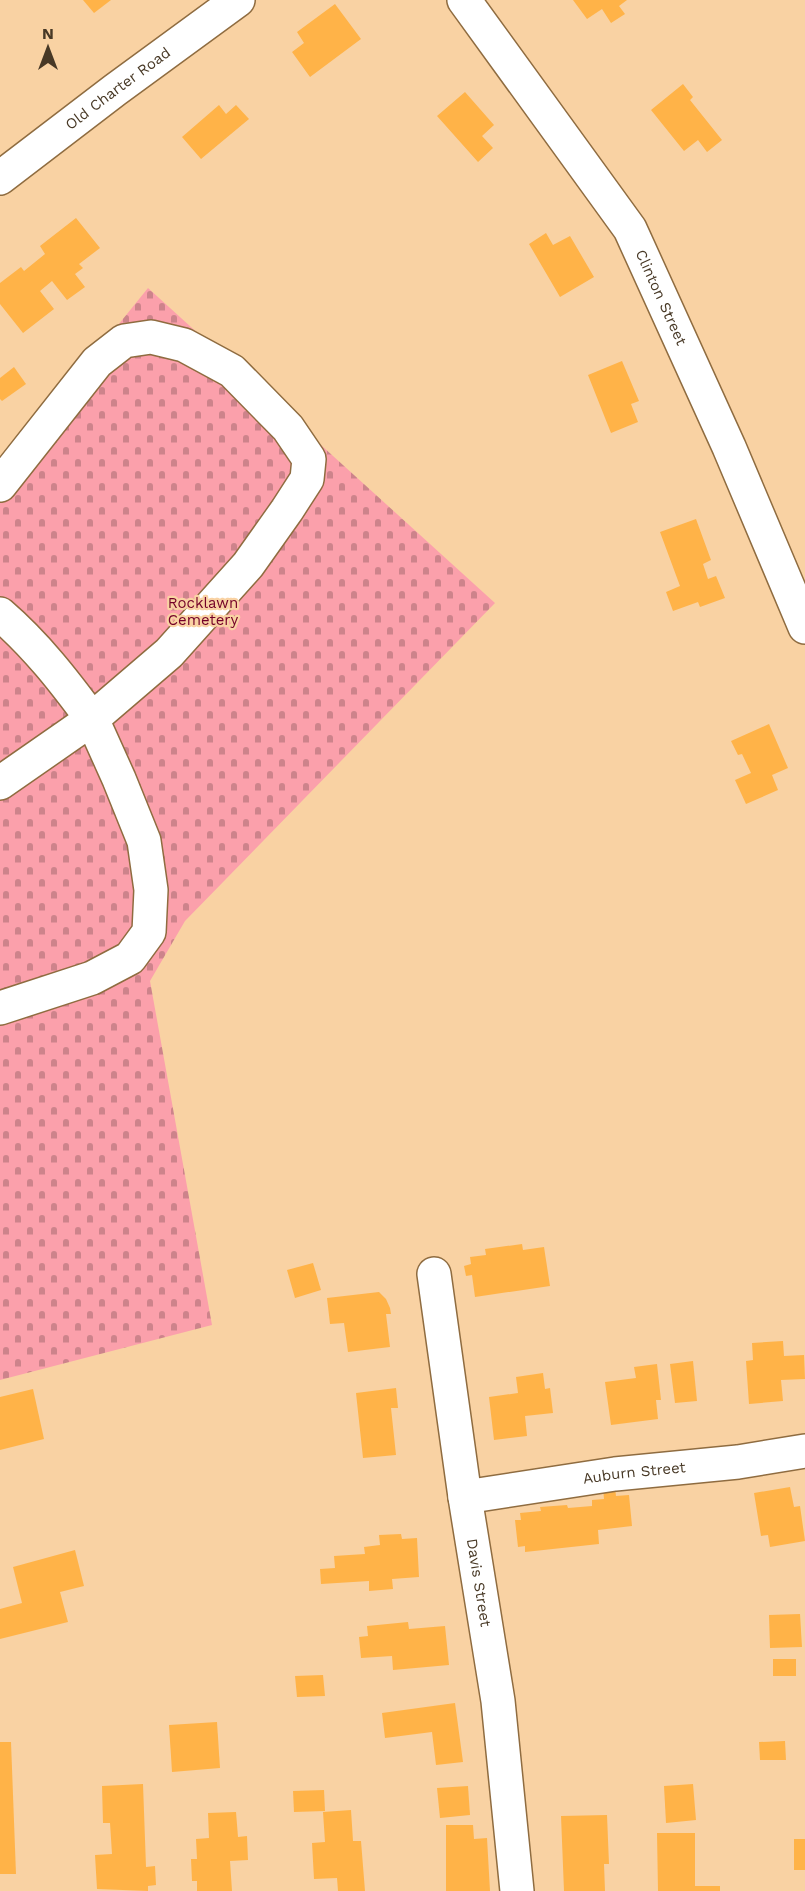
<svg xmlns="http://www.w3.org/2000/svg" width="805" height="1891" font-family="'Work Sans',sans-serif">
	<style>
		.cemetery { fill: url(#cemetery-stones) }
		.building { fill: #ffb348 }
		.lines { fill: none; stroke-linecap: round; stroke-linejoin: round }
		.minor-casing { stroke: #8f6c40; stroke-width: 36 }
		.minor { stroke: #fff; stroke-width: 33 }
		.labels { text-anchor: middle; stroke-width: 4.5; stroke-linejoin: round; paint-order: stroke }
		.street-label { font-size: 15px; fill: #483926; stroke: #f9d2a3 }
		.park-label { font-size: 15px; fill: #730028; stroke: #f9d2a3 }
	</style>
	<defs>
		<pattern id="cemetery-stones" width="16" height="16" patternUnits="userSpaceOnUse" patternTransform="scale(1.5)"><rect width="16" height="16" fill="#fba0ab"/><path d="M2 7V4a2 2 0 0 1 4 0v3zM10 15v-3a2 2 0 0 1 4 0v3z" fill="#cd838b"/></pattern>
	</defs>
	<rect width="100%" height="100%" fill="#f9d2a3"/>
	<polygon class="cemetery" points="148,288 495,603 185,921 150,981 212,1325 0,1380 0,471"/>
	<g class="building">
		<polygon points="83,0 111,0 94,13"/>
		<polygon points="573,0 627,0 619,6 625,14 611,23 602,9 587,19"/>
		<polygon points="335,4 361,39 310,77 292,52 304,43 297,32"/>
		<polygon points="683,84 693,97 690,100 722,140 707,152 698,140 684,151 651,110"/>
		<polygon points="465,92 494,125 482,136 493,148 478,162 437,116"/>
		<polygon points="219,105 226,114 236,105 249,119 201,159 182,137"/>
		<polygon points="76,218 100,248 79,264 83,268 75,274 85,287 67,300 52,281 40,291 54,309 23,333 0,304 0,283 21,267 24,271 45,254 40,246"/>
		<polygon points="546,233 553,245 570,236 594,277 560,297 529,244"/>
		<polygon points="622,361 639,401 631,404 638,422 611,433 588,375"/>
		<polygon points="14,367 26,384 2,401 0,399 0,378"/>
		<polygon points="696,519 711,560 703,564 708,579 716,576 725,598 700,607 698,602 673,611 666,592 680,586 660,532"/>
		<polygon points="769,724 788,768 772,775 778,790 746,804 735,780 751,773 742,754 738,755 731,741"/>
		<polygon points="522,1244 523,1250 544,1247 550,1286 475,1297 472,1275 466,1276 464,1266 471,1264 470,1257 486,1255 485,1249"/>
		<polygon points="313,1263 321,1290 295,1298 287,1270"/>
		<polygon points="379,1292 386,1299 390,1308 391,1314 386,1314 390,1347 348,1352 344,1323 330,1324 327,1298"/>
		<polygon points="783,1341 784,1356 804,1355 805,1379 781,1380 783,1401 749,1404 746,1361 753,1360 752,1343"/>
		<polygon points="693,1361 697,1401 675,1403 670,1364"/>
		<polygon points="657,1364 661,1400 656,1400 658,1419 611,1425 605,1382 636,1378 634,1367"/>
		<polygon points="543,1373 545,1389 550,1388 553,1413 525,1416 527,1436 494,1440 489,1397 518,1393 516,1377"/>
		<polygon points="396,1388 398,1408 391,1408 396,1455 363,1458 356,1393"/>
		<polygon points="33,1389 44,1439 0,1450 0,1397"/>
		<polygon points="615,1487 616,1496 629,1495 632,1526 598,1530 599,1544 525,1552 525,1546 518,1547 515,1520 521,1520 520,1513 541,1511 540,1507 567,1505 568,1508 592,1506 592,1500 604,1499 603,1488"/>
		<polygon points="790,1487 794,1507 800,1506 805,1541 770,1547 768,1535 761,1536 754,1493"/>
		<polygon points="401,1534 402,1539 417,1538 419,1577 392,1579 393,1589 369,1591 369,1581 321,1584 320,1569 335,1568 334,1556 365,1554 364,1547 380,1545 379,1535"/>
		<polygon points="75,1550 84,1586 60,1592 68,1622 0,1639 0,1609 22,1603 13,1567"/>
		<polygon points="800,1614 802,1647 770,1648 769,1615"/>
		<polygon points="408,1622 409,1629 445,1626 449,1665 393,1670 392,1656 361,1658 359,1637 368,1636 367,1626"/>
		<rect x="773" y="1659" width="23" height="17"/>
		<polygon points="323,1675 325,1696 297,1697 295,1676"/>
		<polygon points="455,1703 463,1762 436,1765 432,1732 385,1738 382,1713"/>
		<polygon points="217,1722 220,1768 172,1772 169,1725"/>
		<polygon points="785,1741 786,1760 760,1760 759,1742"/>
		<polygon points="0,1742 11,1742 16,1874 0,1874"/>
		<polygon points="143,1784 146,1867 155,1866 156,1885 148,1886 148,1891 97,1889 95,1855 112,1854 110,1823 103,1823 102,1786"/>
		<polygon points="693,1784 696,1820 666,1823 664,1786"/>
		<polygon points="468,1786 470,1815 440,1818 437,1788"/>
		<polygon points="324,1790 325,1811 294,1812 293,1791"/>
		<polygon points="351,1810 353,1841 361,1841 365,1891 338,1891 337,1878 314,1879 312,1843 325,1842 323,1812"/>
		<polygon points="236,1812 238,1837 247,1836 248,1860 230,1861 232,1891 197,1891 197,1881 192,1881 191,1859 197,1859 196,1839 209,1838 208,1813"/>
		<polygon points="607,1815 609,1864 604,1864 605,1891 564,1891 561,1816"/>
		<polygon points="446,1825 473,1825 474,1839 487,1838 490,1891 446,1891"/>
		<polygon points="657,1833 695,1833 695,1886 720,1886 720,1891 658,1891"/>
		<rect x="794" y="1839" width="11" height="31"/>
	</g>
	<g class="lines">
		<g class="minor-casing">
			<g id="minor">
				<path id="s1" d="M 464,0 L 630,229 L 729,447 L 805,627"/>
				<path id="s2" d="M 0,178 L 115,90 L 238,0"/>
				<path d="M 0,485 L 97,362 L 124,341 L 151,337 L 184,345 L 232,371 L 288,428 L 309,459 L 307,479 L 287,510 L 248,565 L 169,653 L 92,719 C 64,681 36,645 0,614"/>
				<polyline points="0,783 92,719 119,779 144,841 151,890 149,932 130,958 92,978 0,1008"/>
				<path id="s3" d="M 434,1274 L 465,1497 L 498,1701 L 517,1891"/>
				<path id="s4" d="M 465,1497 L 615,1474 L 738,1462 L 805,1451"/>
			</g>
		</g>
		<use href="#minor" class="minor"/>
	</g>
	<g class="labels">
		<g class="street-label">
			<text dy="5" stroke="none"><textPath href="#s2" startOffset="148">Old Charter Road</textPath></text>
			<text dy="5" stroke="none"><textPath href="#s1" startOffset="358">Clinton Street</textPath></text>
			<text dy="5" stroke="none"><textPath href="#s4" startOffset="171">Auburn Street</textPath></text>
			<text dy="5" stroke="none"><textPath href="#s3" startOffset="312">Davis Street</textPath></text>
		</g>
		<g class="park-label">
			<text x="203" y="608">Rocklawn<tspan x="203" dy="17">Cemetery</tspan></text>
		</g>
	</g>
	<g transform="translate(48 48)" stroke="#f9d2a3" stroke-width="4.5" paint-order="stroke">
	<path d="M0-4.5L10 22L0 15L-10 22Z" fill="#483926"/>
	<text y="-9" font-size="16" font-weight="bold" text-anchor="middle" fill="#483926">N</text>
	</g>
</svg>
